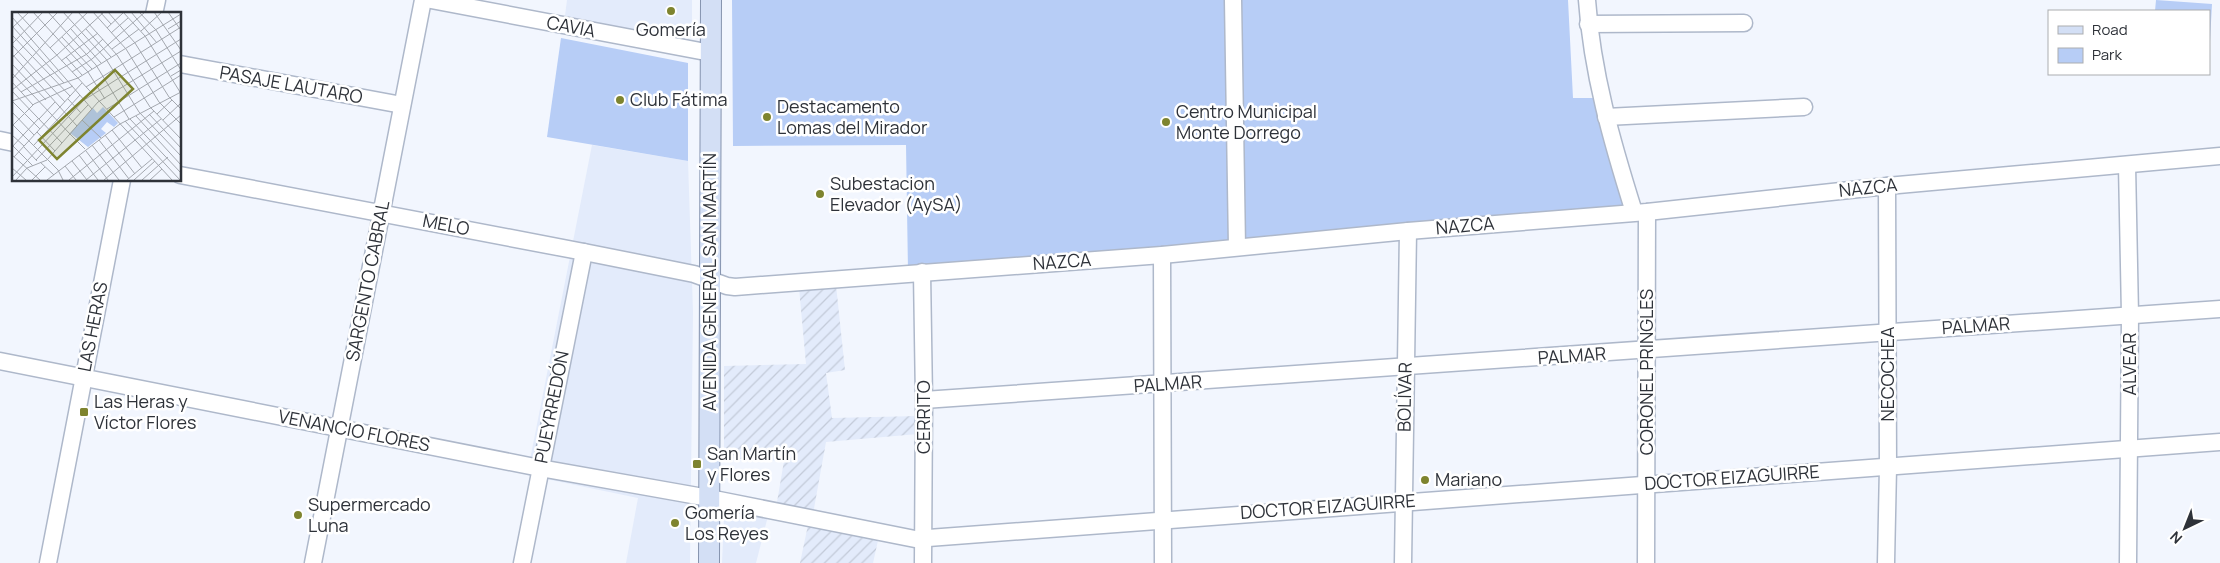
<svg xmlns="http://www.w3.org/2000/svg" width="2220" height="563" font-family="Manrope,sans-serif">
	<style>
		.built { fill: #e3ebfb }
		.industrial { fill: url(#industrial-furrows) }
		.park { fill: #b7cdf6 }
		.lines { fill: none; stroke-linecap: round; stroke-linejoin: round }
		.minor-casing { stroke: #aeb8ca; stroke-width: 19 }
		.major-casing { stroke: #8694af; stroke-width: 22 }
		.minor { stroke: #fff; stroke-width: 16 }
		.major { stroke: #d3dff5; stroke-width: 20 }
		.poi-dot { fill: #7e842f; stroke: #fff; stroke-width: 2 }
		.labels { text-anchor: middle; stroke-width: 5; stroke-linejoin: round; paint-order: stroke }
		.street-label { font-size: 18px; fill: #2e3239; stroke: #fff }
		.poi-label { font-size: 18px; fill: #2e3239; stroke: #fff; text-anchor: start }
		.inset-road { fill: none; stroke: #a4a8af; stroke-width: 1 }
		.view { fill: #7e842f; fill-opacity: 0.15; stroke: #7e842f; stroke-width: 2.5 }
		.inset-edge { fill: none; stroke: #2e3239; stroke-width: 2.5 }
	</style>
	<defs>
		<pattern id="industrial-furrows" width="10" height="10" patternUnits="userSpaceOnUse" patternTransform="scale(1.25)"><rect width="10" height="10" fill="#e3ebfb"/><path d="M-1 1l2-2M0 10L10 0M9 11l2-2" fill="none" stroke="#c3cad8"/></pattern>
	</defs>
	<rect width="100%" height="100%" fill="#f2f6fe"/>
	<g class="built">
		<polygon points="567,0 692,0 692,35 686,42 564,23"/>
		<polygon points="592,145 688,161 693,312 690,563 626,563 638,498 527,475"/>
		<polygon points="735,510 768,516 756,563 722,563 724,517 728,511"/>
	</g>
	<g class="industrial">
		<polygon points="836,285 845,370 826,373 832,418 918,416 918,434 826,442 813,514 776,508 784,461 724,458 724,366 806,364 799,288"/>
		<polygon points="808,525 879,536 873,563 800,563"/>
	</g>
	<g class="park">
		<polygon points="732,0 1568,0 1573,98 1595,98 1607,151 1627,208 908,271 906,145 733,146"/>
		<polygon points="2156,0 2212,4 2210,41 2209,11 2155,11"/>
		<polygon points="561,38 688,63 688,161 547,137"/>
	</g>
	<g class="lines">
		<g class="minor-casing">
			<g id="minor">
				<polyline points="431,0 711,53"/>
				<polyline points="1233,0 1237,247"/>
				<path d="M 1587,0 C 1592,73 1612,142 1634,212"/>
				<polyline points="154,14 157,0"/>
				<polyline points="1588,24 1744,23"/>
				<polyline points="180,64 402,105"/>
				<polyline points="1606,117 1804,107"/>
				<polyline points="0,140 14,143"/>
				<polyline points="2127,165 2130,315 2128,563"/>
				<polyline points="180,175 584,252 694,274 727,286 735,287 1162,255 1408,231 1647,212 1887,186 2220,156"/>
				<polyline points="1162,255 1163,563"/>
				<polyline points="922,272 924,400 923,563"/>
				<polyline points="0,361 540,468 709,498 915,539 2220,442"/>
				<polyline points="924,400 2220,309"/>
				<polyline points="48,563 122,180"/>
				<polyline points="313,563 423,0"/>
				<polyline points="522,563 584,252"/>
				<polyline points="1403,563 1408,231"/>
				<polyline points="1646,563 1647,212"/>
				<polyline points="1886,563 1888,467 1887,186"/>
			</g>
		</g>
		<g class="major-casing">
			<polyline id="major" points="709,563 711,0"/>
		</g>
		<use href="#minor" class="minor"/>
		<use href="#major" class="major"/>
	</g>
	<g class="poi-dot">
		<circle cx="671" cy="11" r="5"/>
		<circle cx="620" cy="100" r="5"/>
		<circle cx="767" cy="117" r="5"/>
		<circle cx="1166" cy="122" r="5"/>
		<circle cx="820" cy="194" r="5"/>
		<rect x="79" y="407" width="10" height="10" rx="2.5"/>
		<rect x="692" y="459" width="10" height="10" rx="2.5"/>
		<circle cx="1425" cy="480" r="5"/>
		<circle cx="298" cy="515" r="5"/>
		<circle cx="675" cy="523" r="5"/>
	</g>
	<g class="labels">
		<g class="street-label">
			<text transform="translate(571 27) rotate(11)" y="6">CAVIA</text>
			<text transform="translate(291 85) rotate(10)" y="6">PASAJE LAUTARO</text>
			<text transform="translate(1868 188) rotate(-6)" y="6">NAZCA</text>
			<text transform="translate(446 225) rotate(11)" y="6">MELO</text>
			<text transform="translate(1465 226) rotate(-5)" y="6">NAZCA</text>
			<text transform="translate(1062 262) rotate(-4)" y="6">NAZCA</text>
			<text transform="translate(368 281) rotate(-79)" y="6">SARGENTO CABRAL</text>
			<text transform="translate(710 282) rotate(-90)" y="6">AVENIDA GENERAL SAN MARTÍN</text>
			<text transform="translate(1976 326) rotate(-4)" y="6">PALMAR</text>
			<text transform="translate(93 327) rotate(-79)" y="6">LAS HERAS</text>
			<text transform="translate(1572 356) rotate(-4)" y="6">PALMAR</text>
			<text transform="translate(2130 364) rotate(-90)" y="6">ALVEAR</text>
			<text transform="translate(1647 372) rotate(-90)" y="6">CORONEL PRINGLES</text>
			<text transform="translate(1888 374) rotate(-90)" y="6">NECOCHEA</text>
			<text transform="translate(1168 384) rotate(-4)" y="6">PALMAR</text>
			<text transform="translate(1405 397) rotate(-89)" y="6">BOLÍVAR</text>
			<text transform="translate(552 407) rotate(-79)" y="6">PUEYRREDÓN</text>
			<text transform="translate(924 417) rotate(-90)" y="6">CERRITO</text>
			<text transform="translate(354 431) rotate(11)" y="6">VENANCIO FLORES</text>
			<text transform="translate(1732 478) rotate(-4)" y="6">DOCTOR EIZAGUIRRE</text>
			<text transform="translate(1328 507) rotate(-4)" y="6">DOCTOR EIZAGUIRRE</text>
		</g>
		<g class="poi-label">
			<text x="671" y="36" text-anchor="middle">Gomería</text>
			<text x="630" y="106">Club Fátima</text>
			<text x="777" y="113">Destacamento<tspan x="777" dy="21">Lomas del Mirador</tspan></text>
			<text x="1176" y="118">Centro Municipal<tspan x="1176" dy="21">Monte Dorrego</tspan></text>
			<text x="830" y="190">Subestacion<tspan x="830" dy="21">Elevador (AySA)</tspan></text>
			<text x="94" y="408">Las Heras y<tspan x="94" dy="21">Víctor Flores</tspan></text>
			<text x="707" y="460">San Martín<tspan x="707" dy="21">y Flores</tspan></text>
			<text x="1435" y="486">Mariano</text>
			<text x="308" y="511">Supermercado<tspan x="308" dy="21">Luna</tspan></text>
			<text x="685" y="519">Gomería<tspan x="685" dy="21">Los Reyes</tspan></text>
		</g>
	</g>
	<g transform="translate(12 12)">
		<rect width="169" height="169" fill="#f2f6fe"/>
		<path d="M 91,95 L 106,111 L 102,115 L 95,110 L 89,117 L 94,121 L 76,135 L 58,121 L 81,96 L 85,101 Z" fill="#b7cdf6"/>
		<path class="inset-road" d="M 5,0 L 160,168M 21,0 L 76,60 L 93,87M 36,0 L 84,53 L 117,107M 51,0 L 94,47 L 127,100 L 169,144M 66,0 L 105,43 L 138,95 L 169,127M 81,0 L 114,37 L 147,90 L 169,112M 88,0 L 99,12M 96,0 L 123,31 L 157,85 L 169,97M 111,0 L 133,24 L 168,80M 119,0 L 145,31M 127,0 L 144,18 L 169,58 L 159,64M 142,0 L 169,38M 156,0 L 168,17M 0,5 L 80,97M 0,14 L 52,71M 0,16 L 17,0M 95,16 L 112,0M 59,17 L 89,51M 74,17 L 99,45M 156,17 L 169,9M 129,19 L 150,0M 99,21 L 116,6M 0,23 L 58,84M 50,25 L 80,57M 0,32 L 31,0M 0,33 L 53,90M 38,36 L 76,0M 100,37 L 127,17M 0,42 L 65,114M 54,45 L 70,63M 0,46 L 46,0M 49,49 L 86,21M 0,52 L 34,88M 60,60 L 80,47 L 133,0M 0,61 L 58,122M 0,67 L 61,0M 0,70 L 21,93M 74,75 L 169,15M 0,78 L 45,43 L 92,0M 0,79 L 50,131M 9,80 L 75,42 L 91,27M 56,87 L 69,101M 0,89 L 28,117M 0,89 L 66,66 L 169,2M 95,97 L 169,51M 0,100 L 22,123M 137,102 L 169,136M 145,102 L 160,88M 124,104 L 169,153M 102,105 L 169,63M 27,107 L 43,90M 118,107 L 169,161M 70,108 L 89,126M 151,108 L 169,91M 113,109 L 168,168M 0,112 L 46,158 L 51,168M 0,114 L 22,92 L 61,74M 100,118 L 130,156M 25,120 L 43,139M 58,122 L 73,137M 0,123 L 12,134M 93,123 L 123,162M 87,128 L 117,167M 0,133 L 21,154M 22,133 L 68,83M 80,133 L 107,168M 0,135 L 27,106M 12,135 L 25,149M 74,139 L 96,168M 0,143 L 28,168M 67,143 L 86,168M 2,145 L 70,71M 24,148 L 76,93M 60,149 L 75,168M 28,150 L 42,163M 53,154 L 64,168M 0,156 L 14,168M 15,156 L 35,148 L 86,90 L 169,39M 0,165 L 72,88 L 169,27M 4,168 L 15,156M 20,168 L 33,155M 35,168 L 108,112 L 169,80M 57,168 L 142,99M 74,168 L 149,107M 92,168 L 169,103M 115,168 L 140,147M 122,168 L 143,149M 130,168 L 156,145M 138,168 L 150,157"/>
		<path class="view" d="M 103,58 L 121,77 L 45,147 L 27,128 Z"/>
		<rect width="169" height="169" class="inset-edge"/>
	</g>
	<rect x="2048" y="10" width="162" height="65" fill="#ffffff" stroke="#abadb0"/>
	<rect x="2058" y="26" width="25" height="8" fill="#d3dff5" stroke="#abadb0"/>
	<text x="2092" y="35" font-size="15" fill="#2e3239">Road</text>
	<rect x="2058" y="48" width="25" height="15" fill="#b7cdf6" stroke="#abadb0"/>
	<text x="2092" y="60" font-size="15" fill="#2e3239">Park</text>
	<g transform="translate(2185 528) rotate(223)" stroke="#ffffff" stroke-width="4" paint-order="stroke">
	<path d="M0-4L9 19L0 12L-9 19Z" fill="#2e3239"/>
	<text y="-8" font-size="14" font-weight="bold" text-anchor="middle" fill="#2e3239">N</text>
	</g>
</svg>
